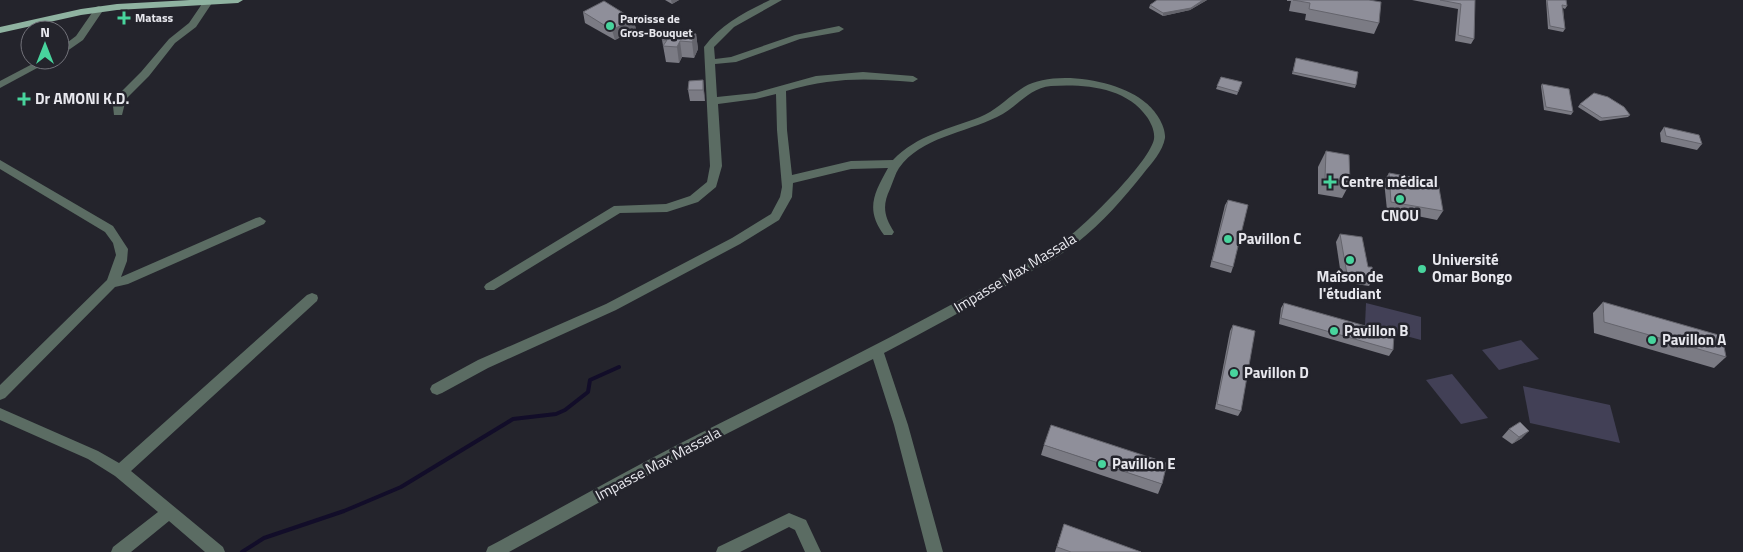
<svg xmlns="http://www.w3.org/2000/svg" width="1743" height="552" font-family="'Titillium Web',sans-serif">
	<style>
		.green { fill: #424056 }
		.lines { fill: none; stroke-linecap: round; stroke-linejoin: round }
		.stream { stroke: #120d29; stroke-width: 4 }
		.minor { fill: #5b6c63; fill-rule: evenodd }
		.major { fill: #8fb3a1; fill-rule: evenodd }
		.wall { fill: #7b7b84 }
		.shaded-wall { fill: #64646c }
		.building { fill: #8f8f9a; stroke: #64646c }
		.poi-dot { fill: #48d49d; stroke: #24242c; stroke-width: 2 }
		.labels { text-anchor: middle; stroke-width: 5; stroke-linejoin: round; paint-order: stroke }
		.far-poi-label { font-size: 12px; font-weight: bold; fill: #e8e8ee; stroke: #24242c; text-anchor: start }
		.poi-label { font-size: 15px; font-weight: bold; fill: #e8e8ee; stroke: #24242c; text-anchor: start }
		.street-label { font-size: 15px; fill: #e8e8ee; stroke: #24242c }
	</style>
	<rect width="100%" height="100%" fill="#24242c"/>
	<g class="green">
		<polygon points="1366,303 1421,317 1421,340 1365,325"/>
		<polygon points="1521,340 1539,359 1499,370 1482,350"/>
		<polygon points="1452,374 1488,418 1461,424 1426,380"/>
		<polygon points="1523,386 1610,405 1620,443 1530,423"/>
	</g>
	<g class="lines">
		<polyline class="stream" points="242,552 264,538 344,511 401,487 513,419 556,414 565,410 588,392 590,380 619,367"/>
		<g class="minor">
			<polygon points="207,0 212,3 196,27 175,43 149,76 126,99 122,115 114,115 113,106 117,96 141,72 169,39 189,23 204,1"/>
			<path d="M 770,0 L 782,0 L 734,27 L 714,47 L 715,59 L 731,57 L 795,35 L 839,26 L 844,29 L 839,32 L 800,39 L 736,62 L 715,64 L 717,97 L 755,93 L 816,76 L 863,72 L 913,76 L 918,79 L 913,82 C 865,78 834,77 786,91 L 787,130 L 792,175 L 851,161 L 893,160 C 917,135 949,129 980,117 C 997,110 1008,97 1024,87 C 1054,69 1120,80 1146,103 C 1155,110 1166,126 1165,138 C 1163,151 1151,164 1143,174 C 1124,198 1102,223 1078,242 C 1062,255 1042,265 1023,276 C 978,303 931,328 884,353 L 908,425 L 943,552 L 927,552 L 894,425 L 873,359 L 687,454 L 509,552 L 486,552 L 488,547 C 552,513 615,477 679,444 C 799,383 920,325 1036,257 C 1048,250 1060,244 1071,235 C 1090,220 1150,161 1154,139 C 1155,131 1151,123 1147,117 C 1126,87 1085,84 1051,86 C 1028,88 1017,108 997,117 C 965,133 921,137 899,168 C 895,174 893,182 890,189 C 882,206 884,216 894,232 L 892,235 L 884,235 C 865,210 874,193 888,168 L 851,169 L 793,183 L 792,197 L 779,220 L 740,244 L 616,310 L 488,368 L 442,393 L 437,395 L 432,393 L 430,389 L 432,385 L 478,360 L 606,304 L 732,238 L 771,214 L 780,197 L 782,187 L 777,130 L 776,94 L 756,99 L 718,104 L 722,166 L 716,187 L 698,202 L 667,212 L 620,213 L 494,290 L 486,290 L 484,287 L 486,284 L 614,206 L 666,204 L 690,196 L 707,182 L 710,166 L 704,47 C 721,24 745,12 770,0 Z"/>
			<polygon points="99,6 104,9 83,40 60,56 60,48 76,36 96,7"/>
			<polygon points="40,60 52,60 0,88 0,81"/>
			<polygon points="0,160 113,226 128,249 127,261 121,277 256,218 260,217 266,221 264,224 128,284 115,287 5,398 0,400 0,385 107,280 116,255 113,243 105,232 0,169"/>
			<polygon points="312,293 317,295 318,298 317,301 131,471 223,547 225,552 205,552 169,521 131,552 111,552 113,547 158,512 115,476 88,459 0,420 0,408 98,451 119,463 307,295"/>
			<polygon points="789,513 806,520 821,552 805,552 795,530 789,527 740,552 716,552 718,547"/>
		</g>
		<polygon class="major" points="190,0 243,0 238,3 117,10 81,15 0,33 0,27 81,9 117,4"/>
	</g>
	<g class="wall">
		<polygon points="665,0 679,0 672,4"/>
		<polygon points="1157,0 1207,0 1190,10 1163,16 1149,8 1150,5"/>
		<polygon points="1287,0 1369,0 1379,23 1374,34 1305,20 1306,14 1289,11 1291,1 1287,1"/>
		<polygon points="1412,0 1475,0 1474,39 1471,44 1455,41 1458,9"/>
		<polygon points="1546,0 1566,0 1567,6 1565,9 1563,8 1565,29 1563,32 1548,29"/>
		<polygon points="583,12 633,19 636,29 615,40 585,23"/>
		<polygon points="696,34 698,49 694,58 682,57 679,63 666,62 662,40"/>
		<polygon points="1296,58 1356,85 1355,88 1292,74"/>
		<polygon points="1221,77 1242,82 1237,95 1216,89"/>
		<polygon points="703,80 705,101 690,101 688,90"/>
		<polygon points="1542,84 1573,112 1571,115 1544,110 1541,86"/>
		<polygon points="1580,104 1630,115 1628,117 1600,121 1578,107"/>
		<polygon points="1664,127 1702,144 1697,150 1661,142 1660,133"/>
		<polygon points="1326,151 1350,183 1342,198 1318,194 1318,167"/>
		<polygon points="1389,173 1443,211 1437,220 1387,210 1384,181"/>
		<polygon points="1228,200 1233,267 1231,273 1210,267 1225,205"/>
		<polygon points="1340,234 1368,267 1374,278 1369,286 1342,282 1336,242"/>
		<polygon points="1603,302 1726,357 1714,368 1594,333 1593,313"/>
		<polygon points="1284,303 1393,350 1389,356 1279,324 1281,308"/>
		<polygon points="1233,325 1241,411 1238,416 1215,409 1230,331"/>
		<polygon points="1509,429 1522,438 1512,444 1502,437"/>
		<polygon points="1044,445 1162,484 1158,494 1041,455"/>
		<polygon points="1064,524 1141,552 1055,552"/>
	</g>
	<g class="shaded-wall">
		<polygon points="671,0 679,0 672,4"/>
		<polygon points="1203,0 1207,0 1190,10 1163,16 1163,13"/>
		<polygon points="633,19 636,29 615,40 612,30"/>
		<polygon points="696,34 698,49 694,58 692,42"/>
		<polygon points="680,41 682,57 679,63 677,47"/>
		<polygon points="703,80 704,91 705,101 703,90"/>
		<polygon points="1529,431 1522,438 1512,444 1519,437"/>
	</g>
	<g class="building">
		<polygon points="1157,0 1203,0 1191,8 1163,13 1150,5"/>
		<polygon points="1293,0 1369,0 1381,2 1379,23 1309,9 1310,3"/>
		<polygon points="1440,0 1475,0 1474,39 1458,35 1461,4"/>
		<polygon points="1547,0 1566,0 1567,6 1562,5 1565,29 1550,26"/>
		<polygon points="604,1 633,19 612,30 583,12"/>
		<polygon points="666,31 696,34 692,42 680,41 677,47 663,46 667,40 662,40"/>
		<polygon points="1296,58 1358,72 1356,85 1293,72"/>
		<polygon points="1221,77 1242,82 1238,92 1217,86"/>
		<polygon points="703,80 703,90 688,90 689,81"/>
		<polygon points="1542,84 1569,89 1573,112 1546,107"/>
		<polygon points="1594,93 1608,97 1624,107 1630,115 1602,118 1580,104"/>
		<polygon points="1664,127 1699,135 1702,144 1666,136"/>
		<polygon points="1326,151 1349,155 1350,183 1325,178"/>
		<polygon points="1389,173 1438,182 1443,211 1391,202"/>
		<polygon points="1228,200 1248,205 1233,267 1212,261"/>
		<polygon points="1340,234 1362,237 1368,267 1372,267 1374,278 1347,274"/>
		<polygon points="1603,302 1722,336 1726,357 1604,322"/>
		<polygon points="1284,303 1394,334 1393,350 1281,318"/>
		<polygon points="1233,325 1255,331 1241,411 1217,404"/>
		<polygon points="1520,422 1529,431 1519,437 1509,429"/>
		<polygon points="1051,425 1167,463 1162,484 1044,445"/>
		<polygon points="1064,524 1141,552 1071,552 1057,547"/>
	</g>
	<g class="poi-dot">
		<path d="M121.5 10.5h5v5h5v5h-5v5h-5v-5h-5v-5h5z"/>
		<circle cx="610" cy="26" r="5"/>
		<path d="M21.5 91.5h5v5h5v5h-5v5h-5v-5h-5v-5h5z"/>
		<path d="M1327.5 174.5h5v5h5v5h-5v5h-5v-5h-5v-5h5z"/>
		<circle cx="1400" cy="199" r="5"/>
		<circle cx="1228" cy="239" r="5"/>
		<circle cx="1350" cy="260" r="5"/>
		<circle cx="1422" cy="269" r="5"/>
		<circle cx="1334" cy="331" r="5"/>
		<circle cx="1652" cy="340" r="5"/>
		<circle cx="1234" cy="373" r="5"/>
		<circle cx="1102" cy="464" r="5"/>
	</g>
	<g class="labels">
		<g class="far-poi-label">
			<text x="135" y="22">Matass</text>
			<text x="620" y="23">Paroisse de<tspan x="620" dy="14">Gros-Bouquet</tspan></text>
		</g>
		<g class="poi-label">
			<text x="35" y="104">Dr AMONI K.D.</text>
			<text x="1341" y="187">Centre médical</text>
			<text x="1400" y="221" text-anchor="middle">CNOU</text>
			<text x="1238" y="244">Pavillon C</text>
			<text x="1432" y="265">Université<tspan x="1432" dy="17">Omar Bongo</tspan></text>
			<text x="1350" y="282" text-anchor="middle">Maîson de<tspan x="1350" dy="17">l'étudiant</tspan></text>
			<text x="1344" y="336">Pavillon B</text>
			<text x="1662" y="345">Pavillon A</text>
			<text x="1244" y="378">Pavillon D</text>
			<text x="1112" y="469">Pavillon E</text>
		</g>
		<g class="street-label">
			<text transform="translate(1015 273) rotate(-31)" y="5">Impasse Max Massala</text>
			<text transform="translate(658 464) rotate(-28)" y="5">Impasse Max Massala</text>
		</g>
	</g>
	<g transform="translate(45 45)"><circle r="24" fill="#24242c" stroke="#72727a"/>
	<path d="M0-4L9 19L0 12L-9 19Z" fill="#48d49d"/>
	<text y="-8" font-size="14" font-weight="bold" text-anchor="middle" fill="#e8e8ee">N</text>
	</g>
</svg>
